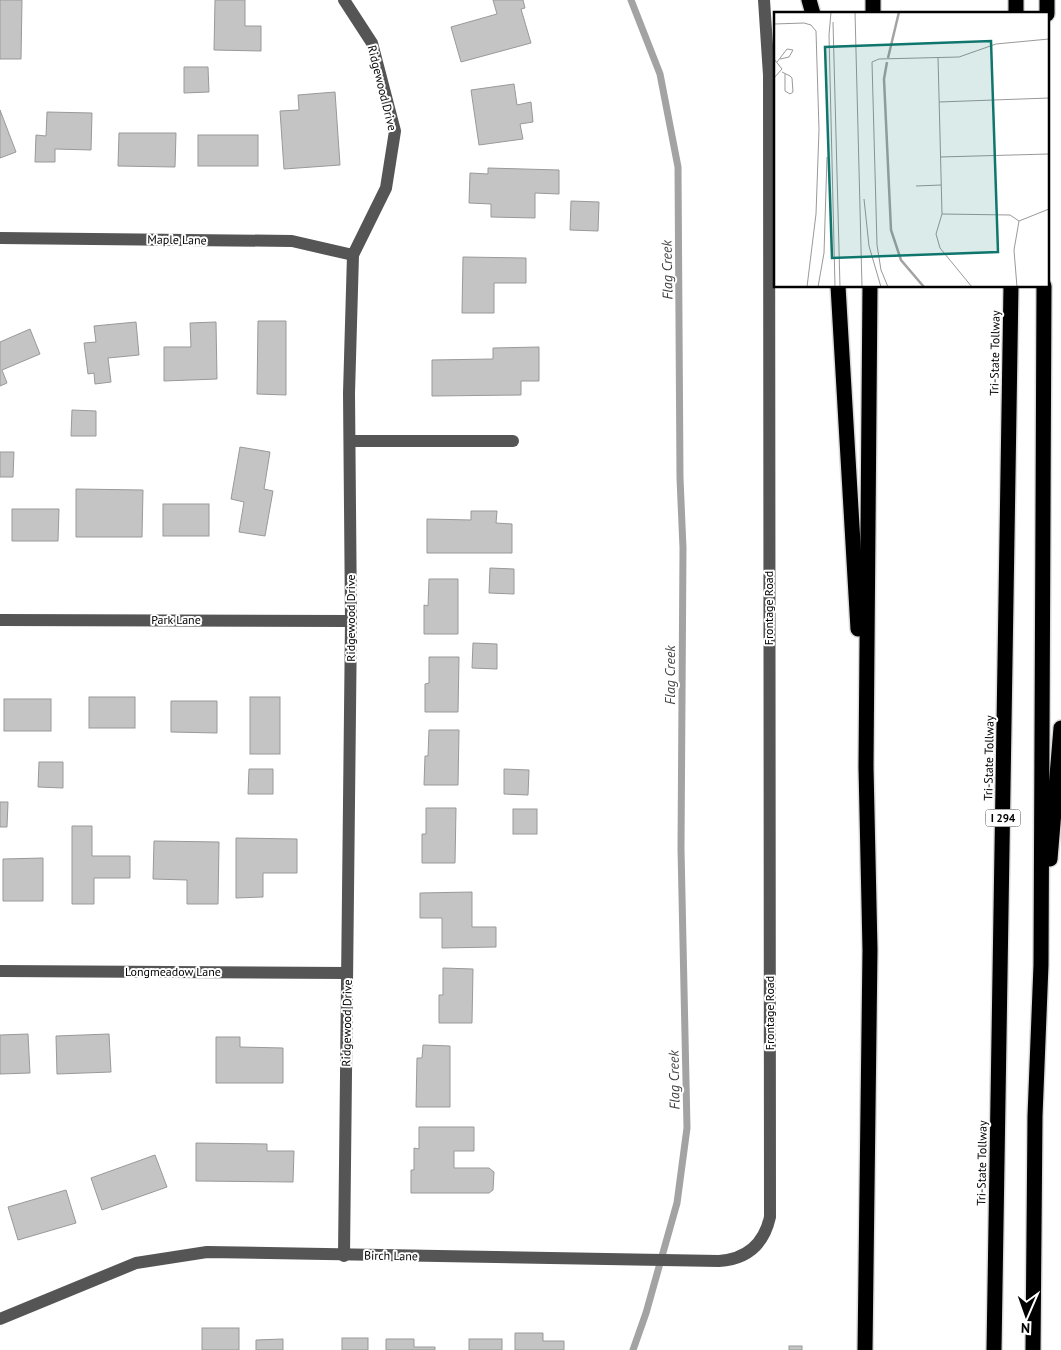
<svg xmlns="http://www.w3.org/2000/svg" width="1061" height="1350" font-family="'PT Sans',sans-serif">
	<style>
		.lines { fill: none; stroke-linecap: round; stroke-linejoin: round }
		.stream { stroke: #a3a3a3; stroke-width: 7 }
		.building { fill: #c4c4c4; stroke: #999 }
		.highway-casing { stroke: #dbdbdb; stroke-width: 18 }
		.minor { stroke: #555; stroke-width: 12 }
		.highway { stroke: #000; stroke-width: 15 }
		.labels { text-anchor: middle; stroke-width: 4; stroke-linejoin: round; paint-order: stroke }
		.shield { fill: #fff; stroke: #4c4c4c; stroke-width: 1 }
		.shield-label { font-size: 11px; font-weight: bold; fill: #000 }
		.street-label { font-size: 12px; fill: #000; stroke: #fff }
		.water-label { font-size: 14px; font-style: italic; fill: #444; stroke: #fff }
		.inset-river { fill: none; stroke: #a3a3a3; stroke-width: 2.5 }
		.inset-road { fill: none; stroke: #999; stroke-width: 1 }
		.view { fill: #0f766e; fill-opacity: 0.15; stroke: #0f766e; stroke-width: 2.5 }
		.inset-edge { fill: none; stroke: #000; stroke-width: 2.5 }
	</style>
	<rect width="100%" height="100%" fill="#fff"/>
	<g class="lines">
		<polyline class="stream" points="631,0 660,74 678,167 680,478 683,548 681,849 687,1128 677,1203 646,1313 633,1350"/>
	</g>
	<g class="building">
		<polygon points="0,0 22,0 21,59 0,59"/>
		<polygon points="215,0 245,0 245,26 261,26 261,51 214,50"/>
		<polygon points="493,0 523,0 525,8 521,9 531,43 461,62 451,27 497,14"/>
		<polygon points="184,67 208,67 209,92 184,93"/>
		<polygon points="514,84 517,105 531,102 533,122 520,124 523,139 479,145 471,90"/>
		<polygon points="335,92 340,165 284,169 280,111 299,110 298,95"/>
		<polygon points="0,110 16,152 0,158"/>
		<polygon points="47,112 92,113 91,150 55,149 55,162 35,162 36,135 46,136"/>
		<polygon points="119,133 176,133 175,167 118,166"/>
		<rect x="198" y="135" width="60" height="31"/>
		<polygon points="488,168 559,170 559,194 535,193 535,218 491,217 491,204 469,203 470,173 488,174"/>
		<polygon points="571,201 599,202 598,231 570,230"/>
		<polygon points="463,257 526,258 526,283 494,283 494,313 462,313"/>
		<polygon points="258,321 286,321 286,395 257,394"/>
		<polygon points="136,322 139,355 108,358 111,382 95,384 94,373 88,374 84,343 96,342 94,326"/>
		<polygon points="216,322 217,379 164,381 164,347 191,347 190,323"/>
		<polygon points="30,329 40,354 2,370 7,383 0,386 0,342"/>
		<polygon points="539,347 539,381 521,381 521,395 432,396 432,360 493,359 493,348"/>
		<polygon points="72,410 96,411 96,436 71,436"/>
		<polygon points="240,447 270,452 264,489 273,491 265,536 239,532 244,502 231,499"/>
		<polygon points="0,452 14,452 13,477 0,477"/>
		<polygon points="76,489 143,490 142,537 76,537"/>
		<rect x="163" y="504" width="46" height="32"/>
		<polygon points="12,509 59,509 58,541 12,541"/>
		<polygon points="471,511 497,511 496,523 512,524 512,553 427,553 427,519 471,520"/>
		<polygon points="490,568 514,569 514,594 489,593"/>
		<polygon points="429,579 458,579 458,634 424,634 424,605 428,606"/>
		<polygon points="473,643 497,644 497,669 472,668"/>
		<polygon points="429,657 459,657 458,712 425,712 425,684 429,683"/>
		<rect x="89" y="697" width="46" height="31"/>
		<rect x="250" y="697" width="30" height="57"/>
		<rect x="4" y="699" width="47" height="32"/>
		<polygon points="171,701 217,701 217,733 171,732"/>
		<polygon points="429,730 459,730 458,785 424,785 425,756 428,756"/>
		<polygon points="39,762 63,762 63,788 38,787"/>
		<polygon points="249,769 273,769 273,794 248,794"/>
		<polygon points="504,769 529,770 528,795 504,794"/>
		<polygon points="0,802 8,802 7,827 0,827"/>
		<polygon points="426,808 456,808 455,863 422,863 422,834 426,834"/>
		<rect x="513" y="809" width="24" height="25"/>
		<polygon points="72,826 92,826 92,856 130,856 130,878 94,878 94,904 72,904"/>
		<polygon points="236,838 297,839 297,873 263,873 263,897 236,898"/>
		<polygon points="154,841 219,842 218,904 187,904 187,880 153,879"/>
		<polygon points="43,858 43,901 3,901 3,859"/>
		<polygon points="472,892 472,927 496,927 496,947 442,948 442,918 420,918 420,893"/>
		<polygon points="443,968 473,969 472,1023 439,1023 439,995 443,995"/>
		<polygon points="28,1034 30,1073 0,1074 0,1035"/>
		<polygon points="109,1034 111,1072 57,1074 56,1036"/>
		<polygon points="216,1037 240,1037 240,1047 283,1048 283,1083 216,1083"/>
		<polygon points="423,1045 450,1046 450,1107 416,1107 417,1058 422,1058"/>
		<polygon points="419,1127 474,1127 474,1151 454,1151 454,1168 489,1168 494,1172 493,1190 489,1193 411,1193 411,1170 414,1170 414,1148 419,1149"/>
		<polygon points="196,1143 267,1144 267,1151 294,1151 293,1182 196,1181"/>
		<polygon points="155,1155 167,1187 102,1210 91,1178"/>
		<polygon points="66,1190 76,1223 18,1240 8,1207"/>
		<rect x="202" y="1328" width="37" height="22"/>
		<polygon points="515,1333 543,1333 543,1341 564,1341 564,1350 515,1350"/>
		<rect x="342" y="1338" width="26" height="12"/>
		<polygon points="283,1339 283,1350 256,1350 256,1340"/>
		<polygon points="386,1339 414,1339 414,1347 435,1347 435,1350 386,1350"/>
		<rect x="469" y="1339" width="33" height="11"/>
		<rect x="789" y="1346" width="13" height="4"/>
	</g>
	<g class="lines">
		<g class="highway-casing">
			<g id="highway">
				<polyline points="809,0 813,14"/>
				<polyline points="873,14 873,0"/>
				<polyline points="1016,14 1016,0"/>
				<polyline points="1047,14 1047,0"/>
				<polyline points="838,286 858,629"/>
				<polyline points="1050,859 1061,728"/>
				<polyline points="865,1350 870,950 866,767 870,286"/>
				<polyline points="994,1350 1011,286"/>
				<polyline points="1033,1350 1035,1116 1041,965 1044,286"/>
			</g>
		</g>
		<g class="minor">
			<polyline points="344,0 372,43 395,131 386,188 353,255 349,393 351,621 344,1256"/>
			<polyline points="0,238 292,241 353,255"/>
			<polyline points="350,441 513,441"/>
			<polyline points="0,620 351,621"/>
			<polyline points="0,971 347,973"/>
			<path d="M 0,1319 L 136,1263 L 207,1252 L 719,1261 C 747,1259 764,1244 770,1217 L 769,75 L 764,0"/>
		</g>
		<use href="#highway" class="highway"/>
	</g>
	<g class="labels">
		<rect class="shield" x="985.5" y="809.5" width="35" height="17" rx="4"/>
		<g class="shield-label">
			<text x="1003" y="822">I 294</text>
		</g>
		<g class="street-label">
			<text transform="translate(382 88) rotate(76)" y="4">Ridgewood Drive</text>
			<text transform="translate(177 240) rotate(1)" y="4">Maple Lane</text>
			<text transform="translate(995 353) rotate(-89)" y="4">Tri-State Tollway</text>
			<text transform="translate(769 608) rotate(-90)" y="4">Frontage Road</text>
			<text transform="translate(351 618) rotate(-90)" y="4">Ridgewood Drive</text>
			<text x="176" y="624">Park Lane</text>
			<text transform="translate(989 758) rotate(-89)" y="4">Tri-State Tollway</text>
			<text x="173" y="976">Longmeadow Lane</text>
			<text transform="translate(770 1013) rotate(-90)" y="4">Frontage Road</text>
			<text transform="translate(347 1023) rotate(-89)" y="4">Ridgewood Drive</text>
			<text transform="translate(982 1163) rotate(-89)" y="4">Tri-State Tollway</text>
			<text transform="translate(391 1256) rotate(1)" y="4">Birch Lane</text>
		</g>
		<g class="water-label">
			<text transform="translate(667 270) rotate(-91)" y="5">Flag Creek</text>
			<text transform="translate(670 675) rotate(-90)" y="5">Flag Creek</text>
			<text transform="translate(674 1080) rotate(-91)" y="5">Flag Creek</text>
		</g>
	</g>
	<g transform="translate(774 12)">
		<rect width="275" height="275" fill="#fff"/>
		<path class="inset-river" d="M 114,46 L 125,0M 113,50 L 110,67 L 117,218 L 127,248 L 150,275"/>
		<path class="inset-road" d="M 57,0 L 55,23 L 61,275M 81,0 L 88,275M 59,10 L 66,275M 0,12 L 30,11 L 37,13 L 42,19 L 45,118 L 42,202 L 33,275M 164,45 L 168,202 L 162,222 L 166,236 L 198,275M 0,47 L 8,57 L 0,66M 3,50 L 13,37 L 19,38 L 15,45 L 6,47M 8,60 L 16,64 L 18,66 L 19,80 L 16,82 L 11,79 L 11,62M 165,90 L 275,86M 166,145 L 275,142M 142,174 L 167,173M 90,187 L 95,234 L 107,275M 168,202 L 236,203 L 245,209M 245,209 L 275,197M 44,275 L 50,241 L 53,145M 114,275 L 107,258 L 103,233 L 98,50 L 105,47 L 185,45 L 222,32 L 275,27M 243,275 L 240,238 L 245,209"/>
		<path class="view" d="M 217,29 L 224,240 L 58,246 L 51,35 Z"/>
		<rect width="275" height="275" class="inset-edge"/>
	</g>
	<g transform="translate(1026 1315) rotate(182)" stroke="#ffffff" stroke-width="4" paint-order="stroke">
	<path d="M0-4L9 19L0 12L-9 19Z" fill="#000000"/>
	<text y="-8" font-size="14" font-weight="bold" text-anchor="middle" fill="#000000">N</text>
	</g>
</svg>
